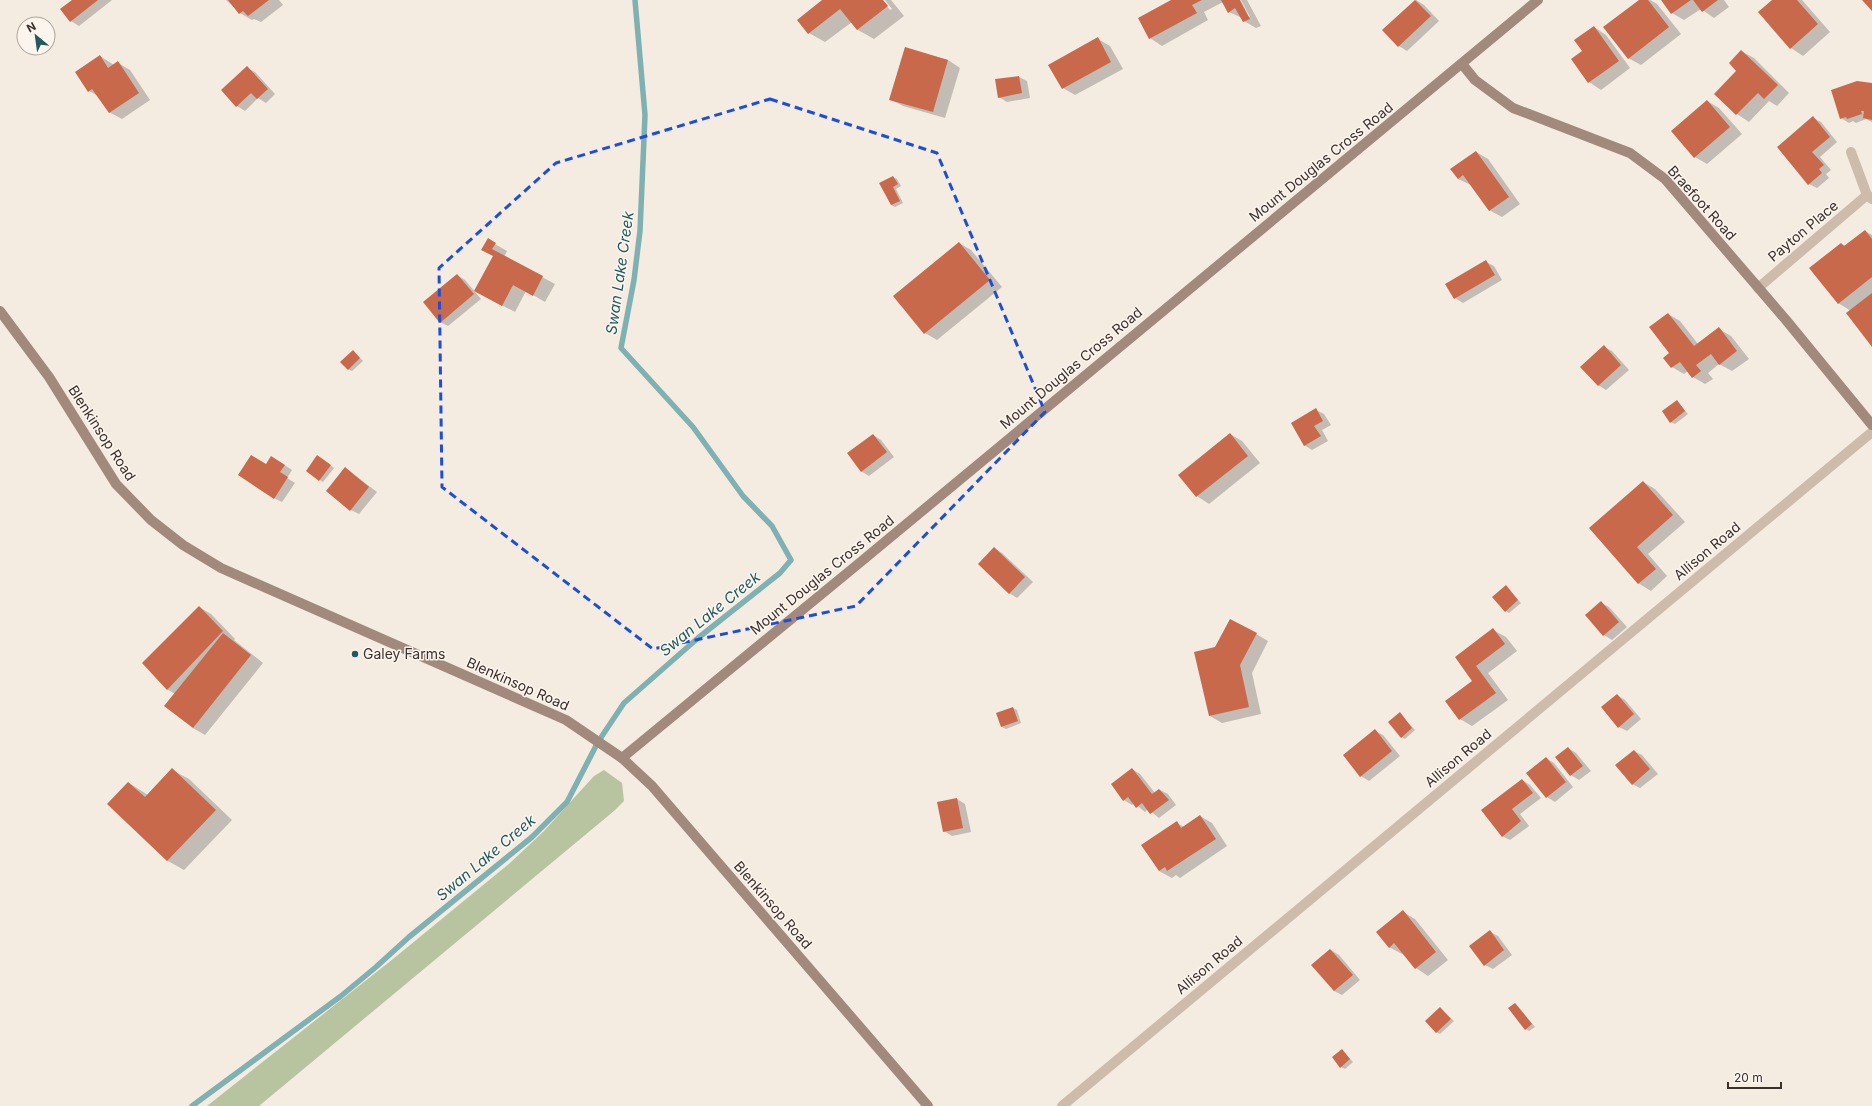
<svg xmlns="http://www.w3.org/2000/svg" width="1872" height="1106" font-family="Inter,sans-serif">
	<style>
		.green { fill: #b8c4a0 }
		.shadow { fill: #0003 }
		.lines { fill: none; stroke-linecap: round; stroke-linejoin: round }
		.stream { stroke: #7fb0b2; stroke-width: 5.5 }
		.building { fill: #c8694b }
		.street { stroke: #cdbbac; stroke-width: 10 }
		.secondary { stroke: #a18a7d; stroke-width: 10 }
		.marked { fill: none; stroke: #1d4ed8; stroke-width: 3; stroke-dasharray: 8 5; stroke-linejoin: round }
		.poi-dot { fill: #1f5a5e; stroke: #fbf5ee; stroke-width: 1.5 }
		.labels { text-anchor: middle; stroke-width: 3; stroke-linejoin: round; paint-order: stroke }
		.street-label { font-size: 14px; fill: #3b302b; stroke: #fbf5ee }
		.poi-label { font-size: 14px; fill: #3b302b; stroke: #fbf5ee; text-anchor: start }
		.water-label { font-size: 15px; font-style: italic; fill: #1f5a5e; stroke: #fbf5ee }
	</style>
	<rect width="100%" height="100%" fill="#f4ebe1"/>
	<polygon class="green" points="604,770 622,783 624,801 614,811 259,1106 207,1106 393,959 510,863 544,831 594,776"/>
	<g class="shadow">
		<polygon points="73,0 112,0 79,26 71,21"/>
		<polygon points="226,0 279,0 283,5 261,22 254,19 252,20 240,13"/>
		<polygon points="824,0 882,0 890,10 892,9 885,0 891,0 904,16 874,39 858,30 852,22 825,42 809,33"/>
		<polygon points="1173,0 1238,0 1247,17 1250,17 1241,0 1247,0 1261,26 1256,28 1244,21 1242,18 1229,12 1223,2 1204,12 1208,20 1162,46 1150,38"/>
		<polygon points="1416,0 1424,5 1439,21 1407,51 1399,46 1383,30"/>
		<polygon points="1640,0 1650,0 1657,4 1681,34 1641,65 1628,58"/>
		<polygon points="1663,0 1724,0 1729,7 1714,18 1701,9 1684,20 1672,13"/>
		<polygon points="1773,0 1802,0 1830,32 1803,56 1791,48 1759,12"/>
		<polygon points="1594,27 1606,35 1630,68 1601,90 1589,82 1584,52"/>
		<polygon points="1098,39 1110,46 1123,69 1075,95 1063,88"/>
		<polygon points="905,48 948,60 960,68 945,118 903,106 890,99"/>
		<polygon points="1741,51 1754,58 1789,93 1777,106 1769,101 1749,122 1737,114 1715,94 1738,70"/>
		<polygon points="100,56 114,65 118,63 130,70 150,100 122,119 109,112 100,97 89,91"/>
		<polygon points="247,68 255,72 275,94 266,103 258,98 245,111 237,106 222,90"/>
		<polygon points="1019,77 1027,81 1030,98 1007,102 999,97 996,80"/>
		<polygon points="1872,85 1872,122 1866,119 1856,123 1853,121 1849,123 1841,118"/>
		<polygon points="1707,101 1719,108 1742,134 1707,164 1695,157"/>
		<polygon points="1813,118 1821,122 1837,142 1820,157 1831,170 1826,174 1829,178 1817,188 1809,184"/>
		<polygon points="1476,152 1488,159 1520,204 1502,217 1489,210 1471,185 1458,179 1452,169"/>
		<polygon points="893,177 897,179 901,186 896,189 903,203 895,207 891,205"/>
		<polygon points="1865,231 1872,235 1872,345 1851,311 1838,303 1841,244 1846,246"/>
		<polygon points="488,240 507,251 504,257 555,284 545,302 526,291 515,312 488,298 494,256"/>
		<polygon points="959,243 971,250 1002,287 937,340 925,333"/>
		<polygon points="1486,262 1494,266 1502,280 1463,303 1455,298"/>
		<polygon points="457,275 465,280 481,299 448,326 440,322"/>
		<polygon points="1668,314 1680,321 1698,344 1719,329 1731,336 1749,359 1732,371 1719,364 1708,373 1713,379 1705,384 1693,377 1688,371 1684,374 1672,367"/>
		<polygon points="1604,347 1612,351 1629,370 1606,390 1598,385"/>
		<polygon points="353,351 363,361 352,371 348,369"/>
		<polygon points="1677,401 1688,414 1675,424 1671,422"/>
		<polygon points="1316,410 1324,414 1331,425 1322,430 1328,441 1312,450 1304,445"/>
		<polygon points="1230,434 1242,441 1260,463 1209,504 1197,496 1180,475"/>
		<polygon points="873,435 881,440 894,457 869,476 861,471"/>
		<polygon points="321,458 334,468 323,482 320,480"/>
		<polygon points="280,462 292,470 287,478 295,483 282,502 274,498 266,465"/>
		<polygon points="345,468 377,492 359,514 351,510"/>
		<polygon points="1643,482 1655,489 1685,522 1648,554 1667,576 1651,591 1638,583 1590,528"/>
		<polygon points="994,548 1002,553 1033,582 1017,598 1009,593"/>
		<polygon points="1506,587 1521,603 1509,613 1506,611"/>
		<polygon points="1601,603 1609,607 1627,627 1612,640 1604,635 1587,615"/>
		<polygon points="199,607 211,614 235,639 234,640 263,663 205,735 193,728 175,694 167,689"/>
		<polygon points="1493,630 1506,637 1517,651 1488,673 1508,700 1472,726 1460,719 1474,681 1456,658"/>
		<polygon points="1256,634 1268,641 1252,673 1261,714 1222,723 1210,716"/>
		<polygon points="1617,695 1625,700 1641,719 1627,731 1619,727"/>
		<polygon points="1013,708 1017,710 1021,723 1006,729 1002,727"/>
		<polygon points="1400,714 1415,730 1405,739 1402,737"/>
		<polygon points="1375,731 1383,735 1400,756 1369,781 1361,776 1344,756"/>
		<polygon points="1568,748 1576,753 1591,771 1579,780 1571,775"/>
		<polygon points="1634,751 1642,755 1658,774 1640,788 1632,784"/>
		<polygon points="1546,758 1554,763 1573,787 1555,802 1547,797 1527,774"/>
		<polygon points="1132,769 1140,774 1155,793 1160,790 1168,794 1176,805 1159,818 1148,809 1145,812 1134,803 1132,805 1124,800"/>
		<polygon points="172,770 189,779 232,820 184,870 168,861 108,804 129,783 148,795"/>
		<polygon points="1522,780 1530,785 1541,798 1520,814 1529,826 1510,840 1502,836"/>
		<polygon points="957,799 965,804 971,832 952,836 944,831"/>
		<polygon points="1200,816 1212,823 1227,846 1180,878 1176,875 1172,878 1159,871 1177,823 1184,827"/>
		<polygon points="1403,912 1415,919 1448,960 1428,976 1416,968 1403,953 1402,954 1389,947"/>
		<polygon points="1490,932 1498,936 1512,955 1493,969 1485,965"/>
		<polygon points="1331,950 1339,955 1360,980 1342,995 1334,991 1313,966"/>
		<polygon points="1516,1004 1535,1027 1529,1031 1526,1029"/>
		<polygon points="1440,1008 1454,1021 1440,1034 1436,1032"/>
		<polygon points="1342,1050 1353,1062 1345,1069 1341,1067"/>
	</g>
	<g class="lines">
		<polyline class="stream" points="192,1106 341,996 376,967 409,937 532,837 567,802 598,742 624,703 698,638 780,573 791,560 772,526 743,496 693,427 621,348 634,280 640,231 645,115 635,0"/>
	</g>
	<g class="building">
		<polygon points="72,0 98,0 70,22 60,9"/>
		<polygon points="228,0 269,0 248,16 243,11 239,14"/>
		<polygon points="822,0 883,0 888,6 857,30 840,9 808,34 797,20"/>
		<polygon points="1171,0 1202,0 1192,5 1197,13 1149,39 1138,18"/>
		<polygon points="1221,0 1240,0 1250,19 1243,22 1235,8 1228,13"/>
		<polygon points="1415,0 1431,16 1398,47 1382,30"/>
		<polygon points="1639,0 1648,0 1669,27 1628,59 1603,27"/>
		<polygon points="1661,0 1691,0 1671,14"/>
		<polygon points="1693,0 1718,0 1702,12"/>
		<polygon points="1772,0 1797,0 1818,24 1790,49 1758,12"/>
		<polygon points="1862,0 1872,0 1872,11"/>
		<polygon points="1594,26 1619,61 1588,83 1571,59 1582,51 1574,40"/>
		<polygon points="1098,37 1111,62 1062,89 1048,65"/>
		<polygon points="905,47 948,60 933,112 889,100"/>
		<polygon points="1741,50 1778,85 1764,99 1758,93 1736,115 1714,94 1736,71 1729,63"/>
		<polygon points="100,55 108,68 118,61 139,93 109,113 92,89 88,92 75,72"/>
		<polygon points="247,66 268,89 257,99 251,93 236,107 221,90"/>
		<polygon points="1019,76 1022,93 998,98 995,79"/>
		<polygon points="1857,81 1872,83 1872,120 1863,118 1864,111 1861,111 1862,114 1847,119 1846,117 1840,119 1831,90"/>
		<polygon points="1707,100 1730,127 1694,158 1671,131"/>
		<polygon points="1813,116 1830,137 1812,152 1824,165 1819,169 1822,173 1808,185 1777,147"/>
		<polygon points="1476,151 1509,197 1489,211 1463,175 1458,179 1450,169"/>
		<polygon points="893,176 898,184 893,187 900,201 891,205 879,183"/>
		<polygon points="1865,230 1872,239 1872,277 1838,304 1809,268 1841,243 1844,246"/>
		<polygon points="488,238 496,243 492,249 543,276 533,296 513,285 502,306 474,291 493,256 481,250"/>
		<polygon points="959,242 990,280 924,334 893,296"/>
		<polygon points="1486,260 1495,275 1454,299 1445,284"/>
		<polygon points="457,274 474,294 440,323 423,302"/>
		<polygon points="1872,293 1872,347 1846,313"/>
		<polygon points="1668,313 1694,346 1719,327 1737,351 1719,365 1711,354 1696,365 1701,371 1692,378 1680,362 1671,368 1663,358 1669,353 1649,327"/>
		<polygon points="1604,345 1621,365 1598,386 1580,367"/>
		<polygon points="353,350 360,358 348,370 340,362"/>
		<polygon points="1677,400 1685,411 1670,423 1662,411"/>
		<polygon points="1316,408 1323,421 1314,426 1321,436 1304,446 1291,423"/>
		<polygon points="1230,433 1248,456 1196,497 1178,475"/>
		<polygon points="873,434 887,452 861,472 847,453"/>
		<polygon points="251,455 266,464 271,456 285,465 280,472 288,477 274,499 238,475"/>
		<polygon points="317,455 331,465 319,481 306,471"/>
		<polygon points="345,467 369,487 350,511 326,491"/>
		<polygon points="1643,481 1673,515 1637,547 1656,569 1638,584 1589,528"/>
		<polygon points="994,547 1025,577 1009,594 978,564"/>
		<polygon points="1506,585 1518,600 1505,612 1492,597"/>
		<polygon points="1601,601 1619,622 1603,636 1585,615"/>
		<polygon points="199,606 223,631 167,690 142,663"/>
		<polygon points="1230,619 1257,633 1240,665 1249,707 1209,716 1194,652 1215,647"/>
		<polygon points="1493,628 1505,644 1476,666 1496,693 1459,720 1445,701 1472,681 1455,657"/>
		<polygon points="223,633 251,655 193,728 164,706"/>
		<polygon points="1617,694 1634,714 1618,728 1601,707"/>
		<polygon points="1013,707 1018,721 1001,727 996,713"/>
		<polygon points="1400,712 1412,728 1401,738 1388,722"/>
		<polygon points="1375,729 1392,751 1360,777 1343,755"/>
		<polygon points="1568,747 1583,766 1570,776 1555,757"/>
		<polygon points="1634,750 1650,769 1632,785 1615,765"/>
		<polygon points="1546,757 1566,782 1546,798 1526,773"/>
		<polygon points="172,768 216,810 167,861 107,804 128,782 145,797"/>
		<polygon points="1132,768 1152,794 1159,789 1169,800 1150,814 1142,803 1136,808 1128,797 1123,801 1111,784"/>
		<polygon points="1522,779 1533,793 1512,809 1521,821 1502,837 1481,810"/>
		<polygon points="957,798 963,828 943,832 937,802"/>
		<polygon points="1200,815 1216,839 1167,871 1165,867 1159,871 1141,845 1177,821 1181,828"/>
		<polygon points="1403,910 1436,952 1415,969 1394,943 1389,948 1376,932"/>
		<polygon points="1490,930 1504,950 1484,966 1469,946"/>
		<polygon points="1330,949 1353,975 1334,991 1311,965"/>
		<polygon points="1515,1003 1532,1024 1525,1030 1508,1008"/>
		<polygon points="1440,1007 1451,1019 1436,1033 1425,1021"/>
		<polygon points="1342,1049 1350,1059 1340,1068 1332,1057"/>
	</g>
	<g class="lines">
		<g class="street">
			<polyline points="1851,152 1867,195 1872,199"/>
			<polyline points="1758,288 1867,195"/>
			<polyline points="1062,1106 1872,432"/>
		</g>
		<g class="secondary">
			<polyline points="1462,64 1475,80 1513,108 1630,153 1665,179 1786,320 1872,425"/>
			<polyline points="0,311 49,377 116,484 151,520 183,545 221,568 566,720 622,758 652,786 928,1106"/>
			<polyline points="622,758 863,560 1538,0"/>
		</g>
	</g>
	<path class="marked" d="M 770,99 L 937,153 L 1045,412 L 856,606 L 653,649 L 442,487 L 439,268 L 556,163 Z"/>
	<circle class="poi-dot" cx="355" cy="654" r="4"/>
	<g class="labels">
		<g class="street-label">
			<text transform="translate(1321 162) rotate(-39)" y="5">Mount Douglas Cross Road</text>
			<text transform="translate(1702 203) rotate(48)" y="5">Braefoot Road</text>
			<text transform="translate(1803 231) rotate(-40)" y="5">Payton Place</text>
			<text transform="translate(1071 368) rotate(-40)" y="5">Mount Douglas Cross Road</text>
			<text transform="translate(102 433) rotate(57)" y="5">Blenkinsop Road</text>
			<text transform="translate(1707 551) rotate(-40)" y="5">Allison Road</text>
			<text transform="translate(822 575) rotate(-39)" y="5">Mount Douglas Cross Road</text>
			<text transform="translate(518 684) rotate(24)" y="5">Blenkinsop Road</text>
			<text transform="translate(1458 758) rotate(-40)" y="5">Allison Road</text>
			<text transform="translate(773 905) rotate(49)" y="5">Blenkinsop Road</text>
			<text transform="translate(1209 965) rotate(-40)" y="5">Allison Road</text>
		</g>
		<g class="poi-label">
			<text x="363" y="659">Galey Farms</text>
		</g>
		<g class="water-label">
			<text transform="translate(620 273) rotate(-82)" y="5">Swan Lake Creek</text>
			<text transform="translate(710 614) rotate(-39)" y="5">Swan Lake Creek</text>
			<text transform="translate(486 858) rotate(-40)" y="5">Swan Lake Creek</text>
		</g>
	</g>
	<g transform="translate(36 36) rotate(331)"><circle r="19" fill="#fbf5ee" stroke="#aea6a0"/>
	<path d="M0-3L7 15L0 10L-7 15Z" fill="#1f5a5e"/>
	<text y="-6" font-size="11" font-weight="bold" text-anchor="middle" fill="#3b302b">N</text>
	</g>
	<path d="M1728 1082v6h53v-6" fill="none" stroke="#3b302b" stroke-width="2"/>
	<text x="1734" y="1082" font-size="12" fill="#3b302b" stroke="#fbf5ee" stroke-width="3" paint-order="stroke">20 m</text>
</svg>
